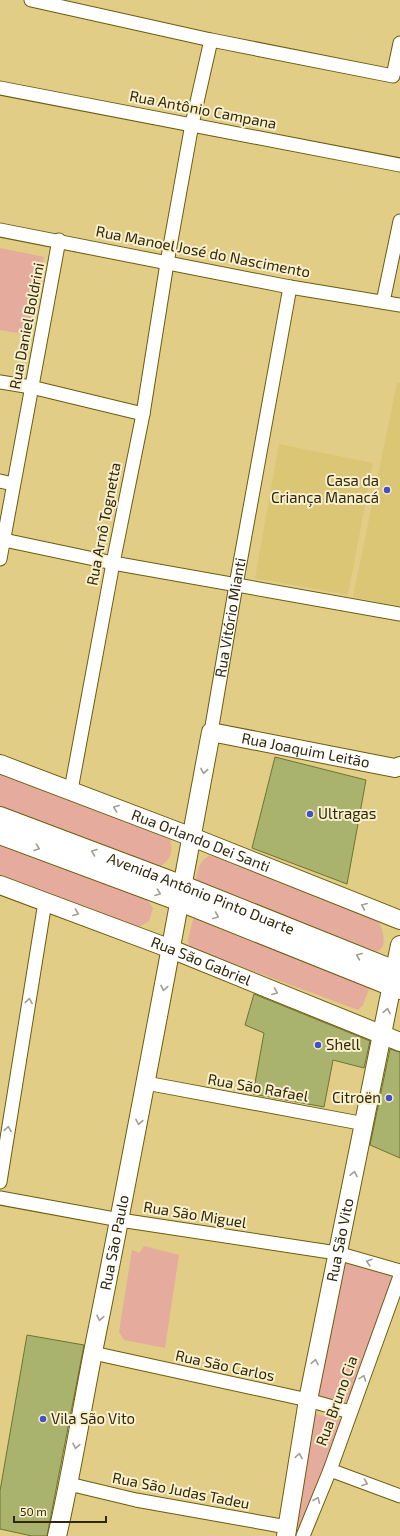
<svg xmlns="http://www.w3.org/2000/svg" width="400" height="1536" font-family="'Exo 2',sans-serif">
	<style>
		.built { fill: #dbc675 }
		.green { fill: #e5ab9d }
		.building { fill: #aab36e; stroke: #6d752f }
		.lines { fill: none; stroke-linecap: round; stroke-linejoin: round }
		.street-casing { stroke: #6e5c0d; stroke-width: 15 }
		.secondary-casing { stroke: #6e5c0d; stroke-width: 20 }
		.primary-casing { stroke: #6e5c0d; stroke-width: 22 }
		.street { stroke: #fff; stroke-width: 13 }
		.secondary { stroke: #fff; stroke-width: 18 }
		.primary { stroke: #fff; stroke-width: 20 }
		.oneway { stroke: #a29e91 }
		.poi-dot { fill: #474fc4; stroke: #f8efcc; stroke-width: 1.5 }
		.labels { text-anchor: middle; stroke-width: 4; stroke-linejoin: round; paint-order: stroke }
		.street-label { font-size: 15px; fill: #30280a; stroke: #f8efcc }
		.poi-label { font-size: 15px; fill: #30280a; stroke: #f8efcc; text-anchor: start }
	</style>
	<rect width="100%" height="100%" fill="#e1cd86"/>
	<g class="built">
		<polygon points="397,383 400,383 400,606 353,597"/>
		<polygon points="279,444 373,463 348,595 255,578"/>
	</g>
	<g class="green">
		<polygon points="0,248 44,257 28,335 0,330"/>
		<path d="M 0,772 L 170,839 C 173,854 171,859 158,868 L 0,808 Z"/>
		<polygon points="0,840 143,894 153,908 149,921 139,927 0,875"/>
		<path d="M 210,855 L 378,919 C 382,929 390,949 375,952 L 196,883 C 197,870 199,861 210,855 Z"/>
		<polygon points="194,916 370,986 363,1005 358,1010 189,947 188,939"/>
		<polygon points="144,1246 179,1255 165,1348 124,1340 119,1332 132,1250 139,1253"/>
		<polygon points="344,1261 395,1277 349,1403 315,1395"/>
		<polygon points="315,1414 343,1420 323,1469 300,1536 288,1536"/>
	</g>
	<g class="building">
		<polygon points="275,757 366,780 347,884 252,848"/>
		<polygon points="254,994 370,1041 364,1068 333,1060 324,1107 253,1094 264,1033 245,1025"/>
		<polygon points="390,1049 400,1052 400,1158 370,1145"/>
		<polygon points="27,1335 84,1345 47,1536 32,1536 0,1529 0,1491"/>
	</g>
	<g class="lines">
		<g class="street-casing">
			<g id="street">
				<polyline points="31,0 211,40 393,76 400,43"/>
				<polyline points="0,88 400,165"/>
				<polyline points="0,230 290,287 400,305"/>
				<polyline points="383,302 400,221"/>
				<polyline points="0,382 31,387 143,414"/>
				<polyline points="0,481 13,484"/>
				<polyline points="4,540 113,563 400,614"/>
				<polyline points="0,559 59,240"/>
				<path id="s1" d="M 211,732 L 236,585 L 290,287"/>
				<polyline points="71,790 113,563 143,414 167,263 192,124 211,40"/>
				<polyline points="146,1083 365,1124"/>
				<polyline points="0,1182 45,902"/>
				<polyline points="0,1198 120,1220 337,1253 400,1271"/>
				<polyline points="93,1353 308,1400 350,1412"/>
				<polyline points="330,1470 400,1496"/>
				<polyline points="69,1484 136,1500 287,1527"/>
				<polyline points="303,1536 330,1470 400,1276"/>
			</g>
		</g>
		<g class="secondary-casing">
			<g id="secondary">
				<path id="s2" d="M 0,764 L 192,837 L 400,920"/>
				<path id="s3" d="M 0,885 L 171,949 L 400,1042"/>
				<path id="s4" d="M 57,1536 C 72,1472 82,1407 95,1342 C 136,1139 173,936 211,732 L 395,768 L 400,766"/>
				<path id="s5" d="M 286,1536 L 308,1400 L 400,945"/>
			</g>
		</g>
		<g class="primary-casing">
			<g id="primary">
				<path id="s6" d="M 0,817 L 183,886 L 400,973"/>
				<polyline points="0,834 180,901 400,989"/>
			</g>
		</g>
		<use href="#street" class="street"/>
		<use href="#secondary" class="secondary"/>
		<use href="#primary" class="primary"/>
	</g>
	<defs><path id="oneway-chevron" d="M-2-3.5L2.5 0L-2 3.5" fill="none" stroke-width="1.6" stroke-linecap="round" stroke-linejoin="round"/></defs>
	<g class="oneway">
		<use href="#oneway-chevron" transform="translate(204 771) rotate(101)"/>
		<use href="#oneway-chevron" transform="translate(116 808) rotate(-159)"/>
		<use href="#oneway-chevron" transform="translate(37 848) rotate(20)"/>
		<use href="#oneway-chevron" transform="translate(94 852) rotate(-159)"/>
		<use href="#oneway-chevron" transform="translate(158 893) rotate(20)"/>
		<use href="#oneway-chevron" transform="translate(364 906) rotate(-158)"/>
		<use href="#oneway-chevron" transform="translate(76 913) rotate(21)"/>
		<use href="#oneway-chevron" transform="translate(216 916) rotate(22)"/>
		<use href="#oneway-chevron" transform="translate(359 956) rotate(-158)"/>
		<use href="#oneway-chevron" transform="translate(164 988) rotate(101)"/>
		<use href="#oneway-chevron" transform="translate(275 992) rotate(22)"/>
		<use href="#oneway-chevron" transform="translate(29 1001) rotate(-81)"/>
		<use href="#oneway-chevron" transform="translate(387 1011) rotate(-79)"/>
		<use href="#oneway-chevron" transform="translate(139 1122) rotate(101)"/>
		<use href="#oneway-chevron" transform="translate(8 1129) rotate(-81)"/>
		<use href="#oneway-chevron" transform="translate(354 1174) rotate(-78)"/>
		<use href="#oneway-chevron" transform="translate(369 1262) rotate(-164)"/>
		<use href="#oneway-chevron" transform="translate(100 1318) rotate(101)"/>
		<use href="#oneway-chevron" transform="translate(315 1362) rotate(-79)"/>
		<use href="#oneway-chevron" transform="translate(363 1378) rotate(-70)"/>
		<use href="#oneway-chevron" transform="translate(76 1446) rotate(100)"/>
		<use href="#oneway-chevron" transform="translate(299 1456) rotate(-81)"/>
		<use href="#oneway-chevron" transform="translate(365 1483) rotate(20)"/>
		<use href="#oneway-chevron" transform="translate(317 1500) rotate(-68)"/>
	</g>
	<g class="poi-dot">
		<circle cx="387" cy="490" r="4"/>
		<circle cx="310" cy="814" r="4"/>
		<circle cx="318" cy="1045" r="4"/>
		<circle cx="389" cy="1098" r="4"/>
		<circle cx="43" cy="1419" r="4"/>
	</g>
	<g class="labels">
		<g class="street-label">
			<text transform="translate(203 110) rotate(11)" y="5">Rua Antônio Campana</text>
			<text transform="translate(203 252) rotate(11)" y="5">Rua Manoel José do Nascimento</text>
			<text transform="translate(27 326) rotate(-79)" y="5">Rua Daniel Boldrini</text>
			<text transform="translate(104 524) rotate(-79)" y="5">Rua Arnô Tognetta</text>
			<text dy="5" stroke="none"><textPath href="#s1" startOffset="116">Rua Vitório Mianti</textPath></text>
			<text dy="5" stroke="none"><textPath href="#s4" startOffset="915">Rua Joaquim Leitão</textPath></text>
			<text dy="5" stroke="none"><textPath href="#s2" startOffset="215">Rua Orlando Dei Santi</textPath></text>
			<text dy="5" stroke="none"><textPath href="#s6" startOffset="215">Avenida Antônio Pinto Duarte</textPath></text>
			<text dy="5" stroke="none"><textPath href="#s3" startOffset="215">Rua São Gabriel</textPath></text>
			<text transform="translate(258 1088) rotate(10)" y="5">Rua São Rafael</text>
			<text transform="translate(195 1215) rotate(9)" y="5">Rua São Miguel</text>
			<text dy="5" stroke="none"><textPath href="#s5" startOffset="301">Rua São Vito</textPath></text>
			<text dy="5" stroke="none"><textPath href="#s4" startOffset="299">Rua São Paulo</textPath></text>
			<text transform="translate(225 1366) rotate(12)" y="5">Rua São Carlos</text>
			<text transform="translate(337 1401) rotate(-70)" y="5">Rua Bruno Cia</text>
			<text transform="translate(181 1491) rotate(11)" y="5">Rua São Judas Tadeu</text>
		</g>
		<g class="poi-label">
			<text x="379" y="486" text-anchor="end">Casa da<tspan x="379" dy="17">Criança Manacá</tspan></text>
			<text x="318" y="819">Ultragas</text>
			<text x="326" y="1050">Shell</text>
			<text x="381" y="1103" text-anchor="end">Citroën</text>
			<text x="51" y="1424">Vila São Vito</text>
		</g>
	</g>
	<path d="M14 1516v6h92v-6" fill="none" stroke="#30280a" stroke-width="2"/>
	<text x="20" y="1516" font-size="12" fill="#30280a" stroke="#f8efcc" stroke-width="3" paint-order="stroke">50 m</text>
</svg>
